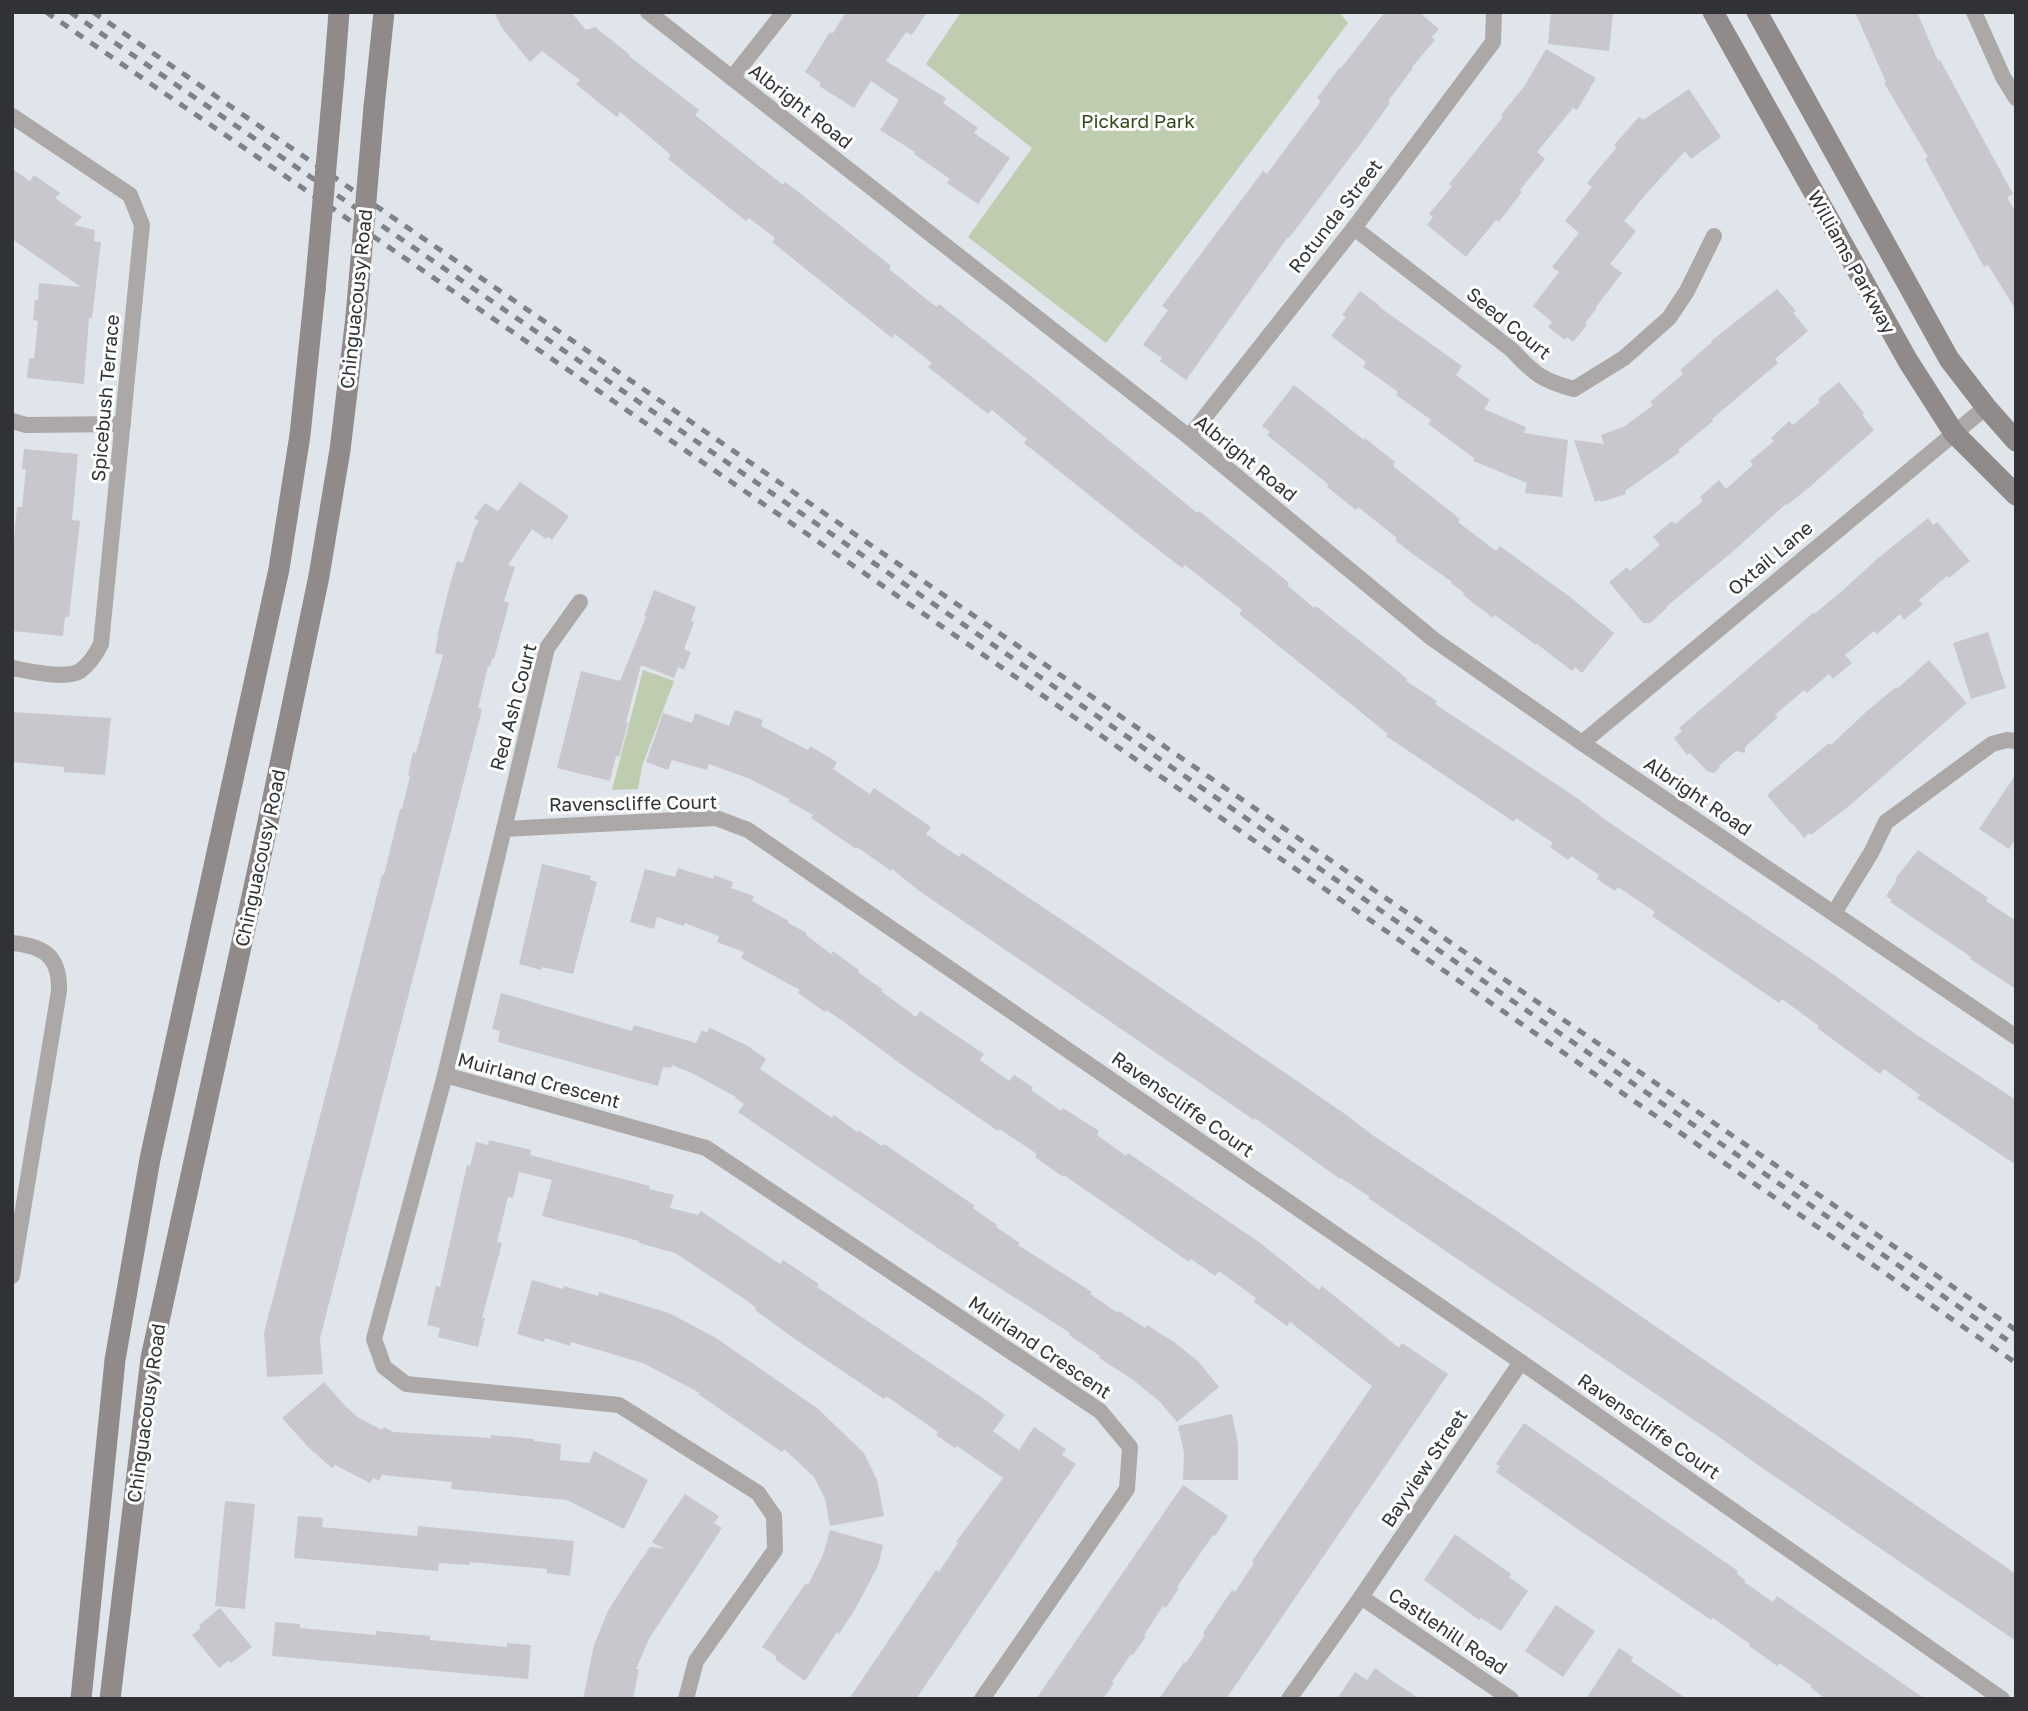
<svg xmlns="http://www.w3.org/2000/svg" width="2028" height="1711" font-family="'Golos Text',sans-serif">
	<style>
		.green { fill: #beccb0 }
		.building { fill: #c9c7ce }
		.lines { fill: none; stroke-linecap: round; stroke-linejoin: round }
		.minor { stroke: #aca8a7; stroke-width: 16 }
		.secondary { stroke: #908b8a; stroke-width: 21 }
		.rail { stroke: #7e8286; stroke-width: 5; stroke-dasharray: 9 9; stroke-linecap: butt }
		.secondary-bridge { stroke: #908b8a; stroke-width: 21 }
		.labels { text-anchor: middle; stroke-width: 6; stroke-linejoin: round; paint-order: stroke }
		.street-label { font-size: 19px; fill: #303235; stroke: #fff }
		.park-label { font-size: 19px; fill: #344919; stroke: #fff }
	</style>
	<rect width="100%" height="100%" fill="#dfe5ea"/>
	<g class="green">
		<polygon points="961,12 1339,12 1348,23 1106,343 968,237 1032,148 926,64"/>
		<polygon points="643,670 674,681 642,766 638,789 612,790"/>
	</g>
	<g class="building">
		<polygon points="494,12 571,12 586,30 595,27 630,55 629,56 699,110 695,115 783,185 785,182 796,190 891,266 889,269 930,302 937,307 939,304 1047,389 1197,513 1199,511 1267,565 1289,583 1288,586 1314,608 1316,606 1389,664 1407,679 1406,681 1437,701 1435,704 1577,798 1607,821 1823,967 1914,1033 2016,1100 2016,1165 1917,1098 1920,1095 1884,1069 1880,1074 1817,1028 1819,1026 1782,999 1779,1003 1652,916 1655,912 1618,887 1615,891 1597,879 1599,875 1571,856 1568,860 1550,847 1553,843 1516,818 1514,822 1386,736 1388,734 1239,614 1242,610 1185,565 1182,568 1144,539 1024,443 1027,439 992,410 988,414 928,367 932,363 895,334 892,338 772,242 775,238 749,218 746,221 668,159 671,155 620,112 617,117 599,103 576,84 580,80 542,51 530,62 502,28"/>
		<polygon points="846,12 927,12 912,35 906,32 886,61 946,98 943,103 978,128 974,133 1010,158 978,204 947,183 950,179 914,154 915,152 880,130 899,100 871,81 854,108 819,86 821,83 805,72 830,32 832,34"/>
		<polygon points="1385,12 1419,12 1439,29 1432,37 1435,40 1412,67 1413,68 1388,101 1390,103 1364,139 1289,238 1288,237 1186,380 1160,361 1162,358 1143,345 1168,310 1162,306 1263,171 1267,174 1321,101 1317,98 1340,67 1341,68"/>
		<polygon points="1551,12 1613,14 1609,51 1548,44"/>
		<polygon points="1855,12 1917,12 1938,61 1940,60 2013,194 2007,197 2016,213 2016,310 1988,265 1984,267 1925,159 1928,157 1884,83 1886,82"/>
		<polygon points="1546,49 1596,78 1577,110 1573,108 1537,152 1545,159 1520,190 1522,192 1499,222 1496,220 1466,257 1427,225 1433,217 1429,214 1452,186 1449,184 1503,117 1501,115 1525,85"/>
		<polygon points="1689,89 1721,137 1691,159 1685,151 1646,194 1624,221 1636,231 1610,264 1622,273 1596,307 1597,308 1585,323 1587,325 1573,342 1567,337 1565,340 1548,327 1552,322 1533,306 1559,272 1552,267 1579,233 1565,221 1592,187 1587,183 1617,147 1614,145 1639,117 1643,120"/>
		<polygon points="12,169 30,181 34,175 60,193 55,198 82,217 74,225 95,230 94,241 101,242 92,318 89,318 84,384 27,378 29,358 34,359 38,321 33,320 35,300 38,300 39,283 81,287 12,239"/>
		<polygon points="1777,289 1796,311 1793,313 1808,331 1775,359 1778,363 1712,419 1713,421 1678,450 1680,452 1625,491 1626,494 1601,502 1600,500 1595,502 1574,440 1604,444 1601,435 1625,426 1653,405 1650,402 1683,374 1680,370 1712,342 1711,341"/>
		<polygon points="1360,291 1379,305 1378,306 1462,366 1456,375 1490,400 1484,409 1526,427 1524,433 1568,440 1562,497 1525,493 1527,483 1473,461 1474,458 1428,424 1431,420 1396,395 1398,392 1363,367 1366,362 1331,336 1346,317 1342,315"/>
		<polygon points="1839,382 1864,413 1862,415 1874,430 1812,485 1787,505 1786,504 1730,554 1666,607 1667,608 1650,623 1643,623 1609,582 1627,567 1630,571 1660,545 1653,537 1672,521 1675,524 1703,501 1700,497 1719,480 1726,489 1753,465 1750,461 1774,441 1771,438 1789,421 1793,425 1820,402 1818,399"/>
		<polygon points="1294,385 1364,440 1365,438 1395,462 1393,466 1460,519 1458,522 1496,551 1500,546 1570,597 1614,633 1582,673 1575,667 1572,671 1537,644 1536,645 1495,615 1493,618 1463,595 1464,593 1451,583 1452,582 1410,552 1395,540 1397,538 1358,507 1356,510 1327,487 1329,485 1267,435 1270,432 1262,426"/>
		<polygon points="24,449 78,454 72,520 80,521 69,617 65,617 63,636 12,631 12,559 17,507 22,507 26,469 22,469"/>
		<polygon points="520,482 569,516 552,540 548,537 546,539 532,529 508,565 515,567 504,601 509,603 494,659 492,659 490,667 488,666 478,708 482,709 480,718 320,1338 323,1374 267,1377 264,1333 375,903 382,875 384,875 400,809 402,809 410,776 408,775 413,752 416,753 443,655 435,653 438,637 437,637 450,584 457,561 463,563 475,527 479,521 474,518 485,503 498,511"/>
		<polygon points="1928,518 1933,525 1937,522 1970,561 1949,578 1947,576 1919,600 1923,604 1904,620 1900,614 1877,634 1874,631 1845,655 1852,663 1833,679 1829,674 1807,693 1804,690 1775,715 1778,717 1745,747 1745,753 1736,751 1720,765 1719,768 1714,773 1707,771 1690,753 1687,755 1674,738 1682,731 1679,728 1813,613 1814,614 1841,592 1877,559"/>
		<polygon points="654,590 696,607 691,621 694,622 684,649 691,652 684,670 678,667 674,678 641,665 626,722 628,723 619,757 616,756 610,781 557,768 581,671 620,681 646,617 644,616"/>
		<polygon points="1988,632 2006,688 1971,699 1953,643"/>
		<polygon points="1929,660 1967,703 1849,806 1811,835 1809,833 1804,838 1792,823 1791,824 1767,795 1829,743 1831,745 1867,711 1896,687 1897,689"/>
		<polygon points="735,710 763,720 761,726 808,750 810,746 837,762 833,769 870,794 874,788 931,827 926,834 959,857 962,853 1071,926 1345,1114 1371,1134 1508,1225 2009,1569 2016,1574 2016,1641 1758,1465 1719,1437 1453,1256 1368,1198 1370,1197 1341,1178 1340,1179 1255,1118 1254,1120 1238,1109 918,890 892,869 891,871 857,847 856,849 811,818 813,815 788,801 789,799 750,779 709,764 707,770 672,760 668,770 646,762 663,713 692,723 695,713 729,726"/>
		<polygon points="12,712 111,718 105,775 64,772 64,767 12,762"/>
		<polygon points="2016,774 2016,839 2009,849 1979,829"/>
		<polygon points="1918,850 1988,898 1986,901 2016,921 2016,989 1970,959 1971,957 1890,902 1892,900 1886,896 1897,880 1895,879"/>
		<polygon points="542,864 591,876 590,880 597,882 573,974 542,967 541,970 519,964"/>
		<polygon points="678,868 713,879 714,875 733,882 731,888 754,896 752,901 789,921 788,923 807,933 806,935 831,954 833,951 859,970 858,972 883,990 881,991 916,1017 920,1011 984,1054 980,1060 1009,1081 1014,1075 1033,1087 1031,1090 1061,1111 1063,1108 1099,1131 1097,1135 1126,1156 1128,1153 1259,1242 1319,1290 1322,1286 1399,1348 1402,1343 1448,1374 1226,1699 1159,1699 1184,1662 1186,1663 1205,1635 1203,1633 1232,1590 1235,1592 1254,1563 1252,1561 1372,1386 1290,1322 1287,1326 1254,1302 1256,1298 1219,1271 1215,1276 1191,1259 1189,1262 1064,1175 1063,1177 1035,1157 1037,1154 1013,1138 999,1129 998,1131 909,1070 840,1019 826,1010 825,1012 798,993 800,990 741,958 744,952 717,942 719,936 685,923 684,926 657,917 654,929 630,922 645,869 675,877"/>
		<polygon points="501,993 632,1031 634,1025 696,1043 702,1030 706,1033 710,1028 748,1046 766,1059 760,1069 832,1118 834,1115 857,1132 858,1130 882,1146 884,1144 975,1206 973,1208 997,1225 996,1227 1020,1243 1018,1245 1092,1292 1090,1294 1118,1313 1119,1311 1145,1328 1147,1325 1174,1342 1198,1361 1219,1387 1177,1422 1160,1402 1132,1379 1099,1358 1100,1356 1069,1335 1070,1333 939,1249 738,1112 744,1104 735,1098 736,1097 694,1074 672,1065 671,1068 663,1067 658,1086 498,1042 500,1031 492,1029"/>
		<polygon points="489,1140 531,1150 530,1155 650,1186 649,1189 674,1195 670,1208 698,1215 701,1211 780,1264 783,1260 819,1284 817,1287 987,1401 1005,1415 993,1431 1019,1450 1034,1427 1066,1449 1062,1455 1076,1464 916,1699 849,1699 936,1570 939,1572 958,1543 956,1542 1003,1478 957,1446 955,1448 936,1435 938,1432 886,1396 884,1399 792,1337 755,1310 756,1308 743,1298 675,1253 639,1243 639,1241 542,1216 552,1180 519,1172 513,1198 508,1197 497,1242 502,1243 482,1318 485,1318 478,1347 438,1337 440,1328 427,1325 436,1286 440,1287 467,1165 470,1166 476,1142 488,1145"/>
		<polygon points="532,1280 563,1289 564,1286 598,1296 599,1292 669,1313 716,1338 817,1408 864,1453 877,1480 884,1516 830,1526 825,1499 814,1477 784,1449 782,1452 698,1394 700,1393 643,1363 571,1342 570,1346 545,1338 544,1342 517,1334"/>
		<polygon points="324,1382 346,1407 359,1418 382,1430 384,1427 393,1432 491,1438 491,1435 534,1439 534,1441 561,1444 560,1460 589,1463 594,1451 648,1480 624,1529 567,1500 451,1489 452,1482 382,1475 379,1481 373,1478 370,1483 335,1465 332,1468 308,1447 282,1418"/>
		<polygon points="1232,1414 1238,1444 1238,1480 1183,1480 1184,1452 1178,1426"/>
		<polygon points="1524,1423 1738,1571 1737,1574 1745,1580 1744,1582 1773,1602 1777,1596 1925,1699 1826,1699 1811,1688 1812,1686 1779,1663 1777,1666 1749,1646 1750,1644 1713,1618 1711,1620 1582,1532 1496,1472 1500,1466 1496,1464"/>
		<polygon points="1183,1485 1228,1516 1215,1536 1213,1535 1177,1587 1179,1588 1166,1608 1163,1606 1144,1635 1146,1636 1133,1655 1131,1654 1112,1682 1114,1683 1103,1699 1036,1699"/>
		<polygon points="685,1494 719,1516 714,1523 722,1528 650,1637 636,1669 639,1669 633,1699 583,1699 594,1645 608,1611 630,1576 650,1547 665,1549 652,1542"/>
		<polygon points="225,1501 255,1504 245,1609 215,1606"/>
		<polygon points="298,1516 323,1518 322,1527 417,1536 418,1526 574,1541 570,1576 547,1573 547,1569 470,1562 470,1565 439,1563 438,1571 294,1558"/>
		<polygon points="830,1530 883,1545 878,1566 854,1611 839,1634 837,1632 805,1681 776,1660 776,1656 762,1647 806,1583 808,1585 823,1555"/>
		<polygon points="1455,1534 1511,1574 1509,1577 1528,1591 1501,1631 1481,1618 1479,1620 1424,1580"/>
		<polygon points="1556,1605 1595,1631 1563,1677 1525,1651"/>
		<polygon points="220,1608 252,1647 231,1663 229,1660 219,1668 192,1635 201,1628 199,1625"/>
		<polygon points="275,1622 300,1624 300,1628 376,1635 376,1631 430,1636 430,1640 507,1647 507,1643 531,1645 528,1679 272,1656"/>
		<polygon points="1619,1648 1633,1657 1631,1661 1687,1699 1586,1699"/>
		<polygon points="1375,1668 1391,1680 1420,1699 1337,1699 1355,1672 1367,1680"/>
	</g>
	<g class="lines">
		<g class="minor">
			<polyline points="648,12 1189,437 1433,639 1582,743 2016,1037"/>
			<polyline points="1974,12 2003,77 2016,98"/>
			<polyline points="732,78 784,12"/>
			<path d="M 12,116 L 130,195 L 142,225 L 101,644 C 96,654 90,664 80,671 C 66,680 29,671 12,668"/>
			<path d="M 1354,228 L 1512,350 C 1534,374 1543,381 1574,389 L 1624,358 L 1669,318 L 1687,291 L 1714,236"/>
			<polyline points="12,421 26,425 123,424"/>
			<polyline points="1189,437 1354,228 1493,42 1494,12"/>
			<polyline points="1582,743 1986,407"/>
			<polyline points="504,829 547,648 580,602"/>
			<polyline points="1834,913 1871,853 1886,822 1992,744 2007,740 2016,741"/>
			<path d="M 12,943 C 45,946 60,957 59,991 L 12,1276"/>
			<polyline points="445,1075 504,829 716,818 748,830 1521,1362 2002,1699"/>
			<polyline points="1361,1597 1521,1362"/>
			<polyline points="686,1699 696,1661 775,1550 774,1516 758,1493 619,1405 406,1384 384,1367 374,1339 445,1075 706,1148 1100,1411 1130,1447 1127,1489 982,1699"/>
			<polyline points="1289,1699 1361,1597 1511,1699"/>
		</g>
		<g class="secondary">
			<polyline points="1713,12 1908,361 1954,433 2016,495"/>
			<polyline points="1757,12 1949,359 1986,407 2016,441"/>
			<polyline points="334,77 339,12"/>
			<polyline points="374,107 384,12"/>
			<polyline points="81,1699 115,1360 150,1159 279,569 300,435 315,290"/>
			<polyline points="110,1699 151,1358 263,846 319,576 340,450 356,317"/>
		</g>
		<g class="rail">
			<polyline points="46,12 2016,1363"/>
			<polyline points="70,12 2016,1346"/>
			<polyline points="93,12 2016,1330"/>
		</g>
		<g class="secondary-bridge">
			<polyline points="315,290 334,77"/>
			<polyline points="356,317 374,107"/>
		</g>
	</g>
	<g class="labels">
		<g class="street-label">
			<text transform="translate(801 106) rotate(38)" y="7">Albright Road</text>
			<text transform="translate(1335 216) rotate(-52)" y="7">Rotunda Street</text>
			<text transform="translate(1852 262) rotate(61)" y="7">Williams Parkway</text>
			<text transform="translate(356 299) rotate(-84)" y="7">Chinguacousy Road</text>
			<text transform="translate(1509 323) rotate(39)" y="7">Seed Court</text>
			<text transform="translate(105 398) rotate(-85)" y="7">Spicebush Terrace</text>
			<text transform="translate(1246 458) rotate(39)" y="7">Albright Road</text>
			<text transform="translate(1770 558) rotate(-40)" y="7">Oxtail Lane</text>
			<text transform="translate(513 707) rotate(-75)" y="7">Red Ash Court</text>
			<text transform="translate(1698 796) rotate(34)" y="7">Albright Road</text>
			<text transform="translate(633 803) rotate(-1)" y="7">Ravenscliffe Court</text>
			<text transform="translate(260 858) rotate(-78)" y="7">Chinguacousy Road</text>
			<text transform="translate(539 1080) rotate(15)" y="7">Muirland Crescent</text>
			<text transform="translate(1183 1104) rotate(35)" y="7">Ravenscliffe Court</text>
			<text transform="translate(1040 1347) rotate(34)" y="7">Muirland Crescent</text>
			<text transform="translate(146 1413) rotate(-82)" y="7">Chinguacousy Road</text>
			<text transform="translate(1649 1426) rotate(35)" y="7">Ravenscliffe Court</text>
			<text transform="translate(1424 1468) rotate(-56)" y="7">Bayview Street</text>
			<text transform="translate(1448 1631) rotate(34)" y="7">Castlehill Road</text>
		</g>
		<g class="park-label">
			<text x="1138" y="128">Pickard Park</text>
		</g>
	</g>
	<rect width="2028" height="1711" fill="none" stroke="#303235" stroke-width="28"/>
</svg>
